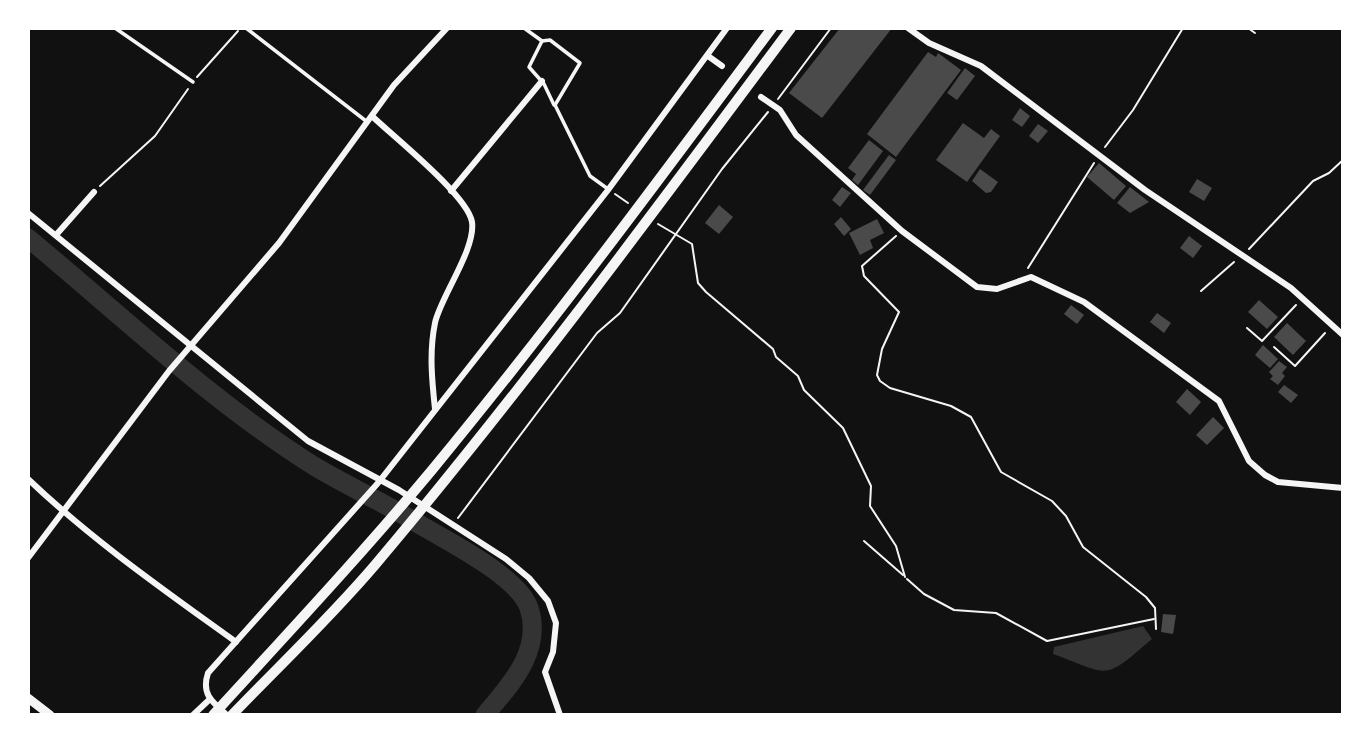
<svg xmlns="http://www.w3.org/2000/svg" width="1371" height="743" font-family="Roboto,sans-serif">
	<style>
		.water { fill: #333 }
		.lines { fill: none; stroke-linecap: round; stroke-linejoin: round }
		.river { stroke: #333; stroke-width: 19 }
		.building { fill: #4a4a4a }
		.path { stroke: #f5f5f5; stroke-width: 2 }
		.service { stroke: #f5f5f5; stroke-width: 3.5 }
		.minor { stroke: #f5f5f5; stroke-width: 6 }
		.secondary { stroke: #f5f5f5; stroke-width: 9 }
		.motorway { stroke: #f5f5f5; stroke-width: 10 }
	</style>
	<rect width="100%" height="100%" fill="#111"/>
	<path class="water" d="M 1143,626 L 1152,639 C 1103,681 1112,676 1053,654 L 1054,647 Z"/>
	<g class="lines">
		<path class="river" d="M 28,238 C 121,315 212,402 314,466 C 346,485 380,501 412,520 C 441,538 518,575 529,608 C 543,651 510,685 485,715"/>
	</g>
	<g class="building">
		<polygon points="840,28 892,28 822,118 789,93"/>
		<polygon points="928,52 936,57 938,53 961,70 896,157 867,134"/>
		<polygon points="965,68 975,76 957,100 947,93"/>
		<polygon points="1020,108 1030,116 1022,127 1012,120"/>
		<polygon points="963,123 984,138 991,129 1000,136 967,182 936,160"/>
		<polygon points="1038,124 1048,131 1038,143 1029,136"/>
		<polygon points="869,140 883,151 858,185 852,180 856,174 848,168"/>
		<polygon points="889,155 896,160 870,195 863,190"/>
		<polygon points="1099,163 1126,186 1114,200 1087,177"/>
		<polygon points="980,169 998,182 991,192 986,193 972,181"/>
		<polygon points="1197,179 1212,188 1204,201 1189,192"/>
		<polygon points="842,187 851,193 840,207 832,200"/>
		<polygon points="1130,187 1149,202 1130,213 1117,203"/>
		<polygon points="719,205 733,217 719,234 705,223"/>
		<polygon points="841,217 851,229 844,236 834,224"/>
		<polygon points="877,219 884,233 870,240 873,248 860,255 849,233"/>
		<polygon points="1189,236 1202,246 1193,258 1180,248"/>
		<polygon points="1259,300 1278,317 1267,329 1248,312"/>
		<polygon points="1071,305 1084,315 1077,324 1064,314"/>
		<polygon points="1157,313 1171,323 1164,333 1150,322"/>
		<polygon points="1287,323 1306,341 1293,355 1274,337"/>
		<polygon points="1263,345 1278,359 1270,368 1255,355"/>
		<polygon points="1279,361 1287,367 1282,373 1285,376 1278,385 1270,379 1273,376 1269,372"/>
		<polygon points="1284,385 1298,395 1291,403 1278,392"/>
		<polygon points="1187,389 1201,402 1190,415 1176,402"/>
		<polygon points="1213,417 1224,428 1207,445 1196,435"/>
		<polygon points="1163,614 1176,615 1173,634 1161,632"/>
	</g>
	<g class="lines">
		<g class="path">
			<polyline points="1248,28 1255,33"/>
			<polyline points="197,77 238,31"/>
			<polyline points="778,99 831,28"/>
			<polyline points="1105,147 1133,110 1183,28"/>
			<polyline points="100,186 155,136 188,89"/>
			<polyline points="615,194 628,203"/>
			<polyline points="658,224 692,244 698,283 706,292 773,349 776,357 798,376 804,390 843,428 871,486 870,506 896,546 905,577"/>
			<polyline points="896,236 862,266 864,276 899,312 882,349 877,375 880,381 890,388 951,406 971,417 1001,472 1052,501 1066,516 1083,547 1146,597 1155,608 1156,629"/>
			<polyline points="1249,249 1313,181 1329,173 1343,160"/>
			<polyline points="1028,268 1094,163"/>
			<polyline points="1201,291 1234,262"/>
			<polyline points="1247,328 1262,341 1296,305"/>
			<polyline points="1274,347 1295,366 1325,333"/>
			<polyline points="458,518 597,333 620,313 722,169 768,112"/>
			<polyline points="864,541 903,575"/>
			<polyline points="907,579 924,594 954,610 996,613 1047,641 1154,619"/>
		</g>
		<g class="service">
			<polyline points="115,28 193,82"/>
			<polyline points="246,28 366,121"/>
			<polyline points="524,28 542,41 550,40 580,63 555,105 590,176 608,189"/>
			<polyline points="542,41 529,67 544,84 554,105"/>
		</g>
		<g class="minor">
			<polyline points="908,28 929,43 981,66 1145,190 1291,288 1343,335"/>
			<polyline points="708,56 722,66"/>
			<polyline points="761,97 780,110 796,135 902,231 977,287 997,289 1031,277 1084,302 1219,401 1249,461 1265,475 1278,482 1343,488"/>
			<path d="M 373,117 C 394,137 468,196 472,222 C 476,249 440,298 435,323 C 429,352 432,381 435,409"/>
			<polyline points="451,191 542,81"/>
			<polyline points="28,213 308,441 399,490 506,559 529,578 548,601 556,623 553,652 545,672 560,715"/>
			<polyline points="56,235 94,192"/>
			<path d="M 28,479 C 92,540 164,590 236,642"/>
			<polyline points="28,558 169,371 279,243 394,85 447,28"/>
			<polyline points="193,715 210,699"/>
			<path d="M 227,715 C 212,702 201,694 208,673 L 378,483 L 608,190 L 727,28"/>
		</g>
		<polyline class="secondary" points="28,698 50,715"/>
		<g class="motorway">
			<path d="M 213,715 C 287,634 362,554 432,470 C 550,327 661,177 772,28"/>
			<path d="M 232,715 C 280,665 330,618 375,565 C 521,392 656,209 791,28"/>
		</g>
	</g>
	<rect width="1371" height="743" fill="none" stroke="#ffffff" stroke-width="60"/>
</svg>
